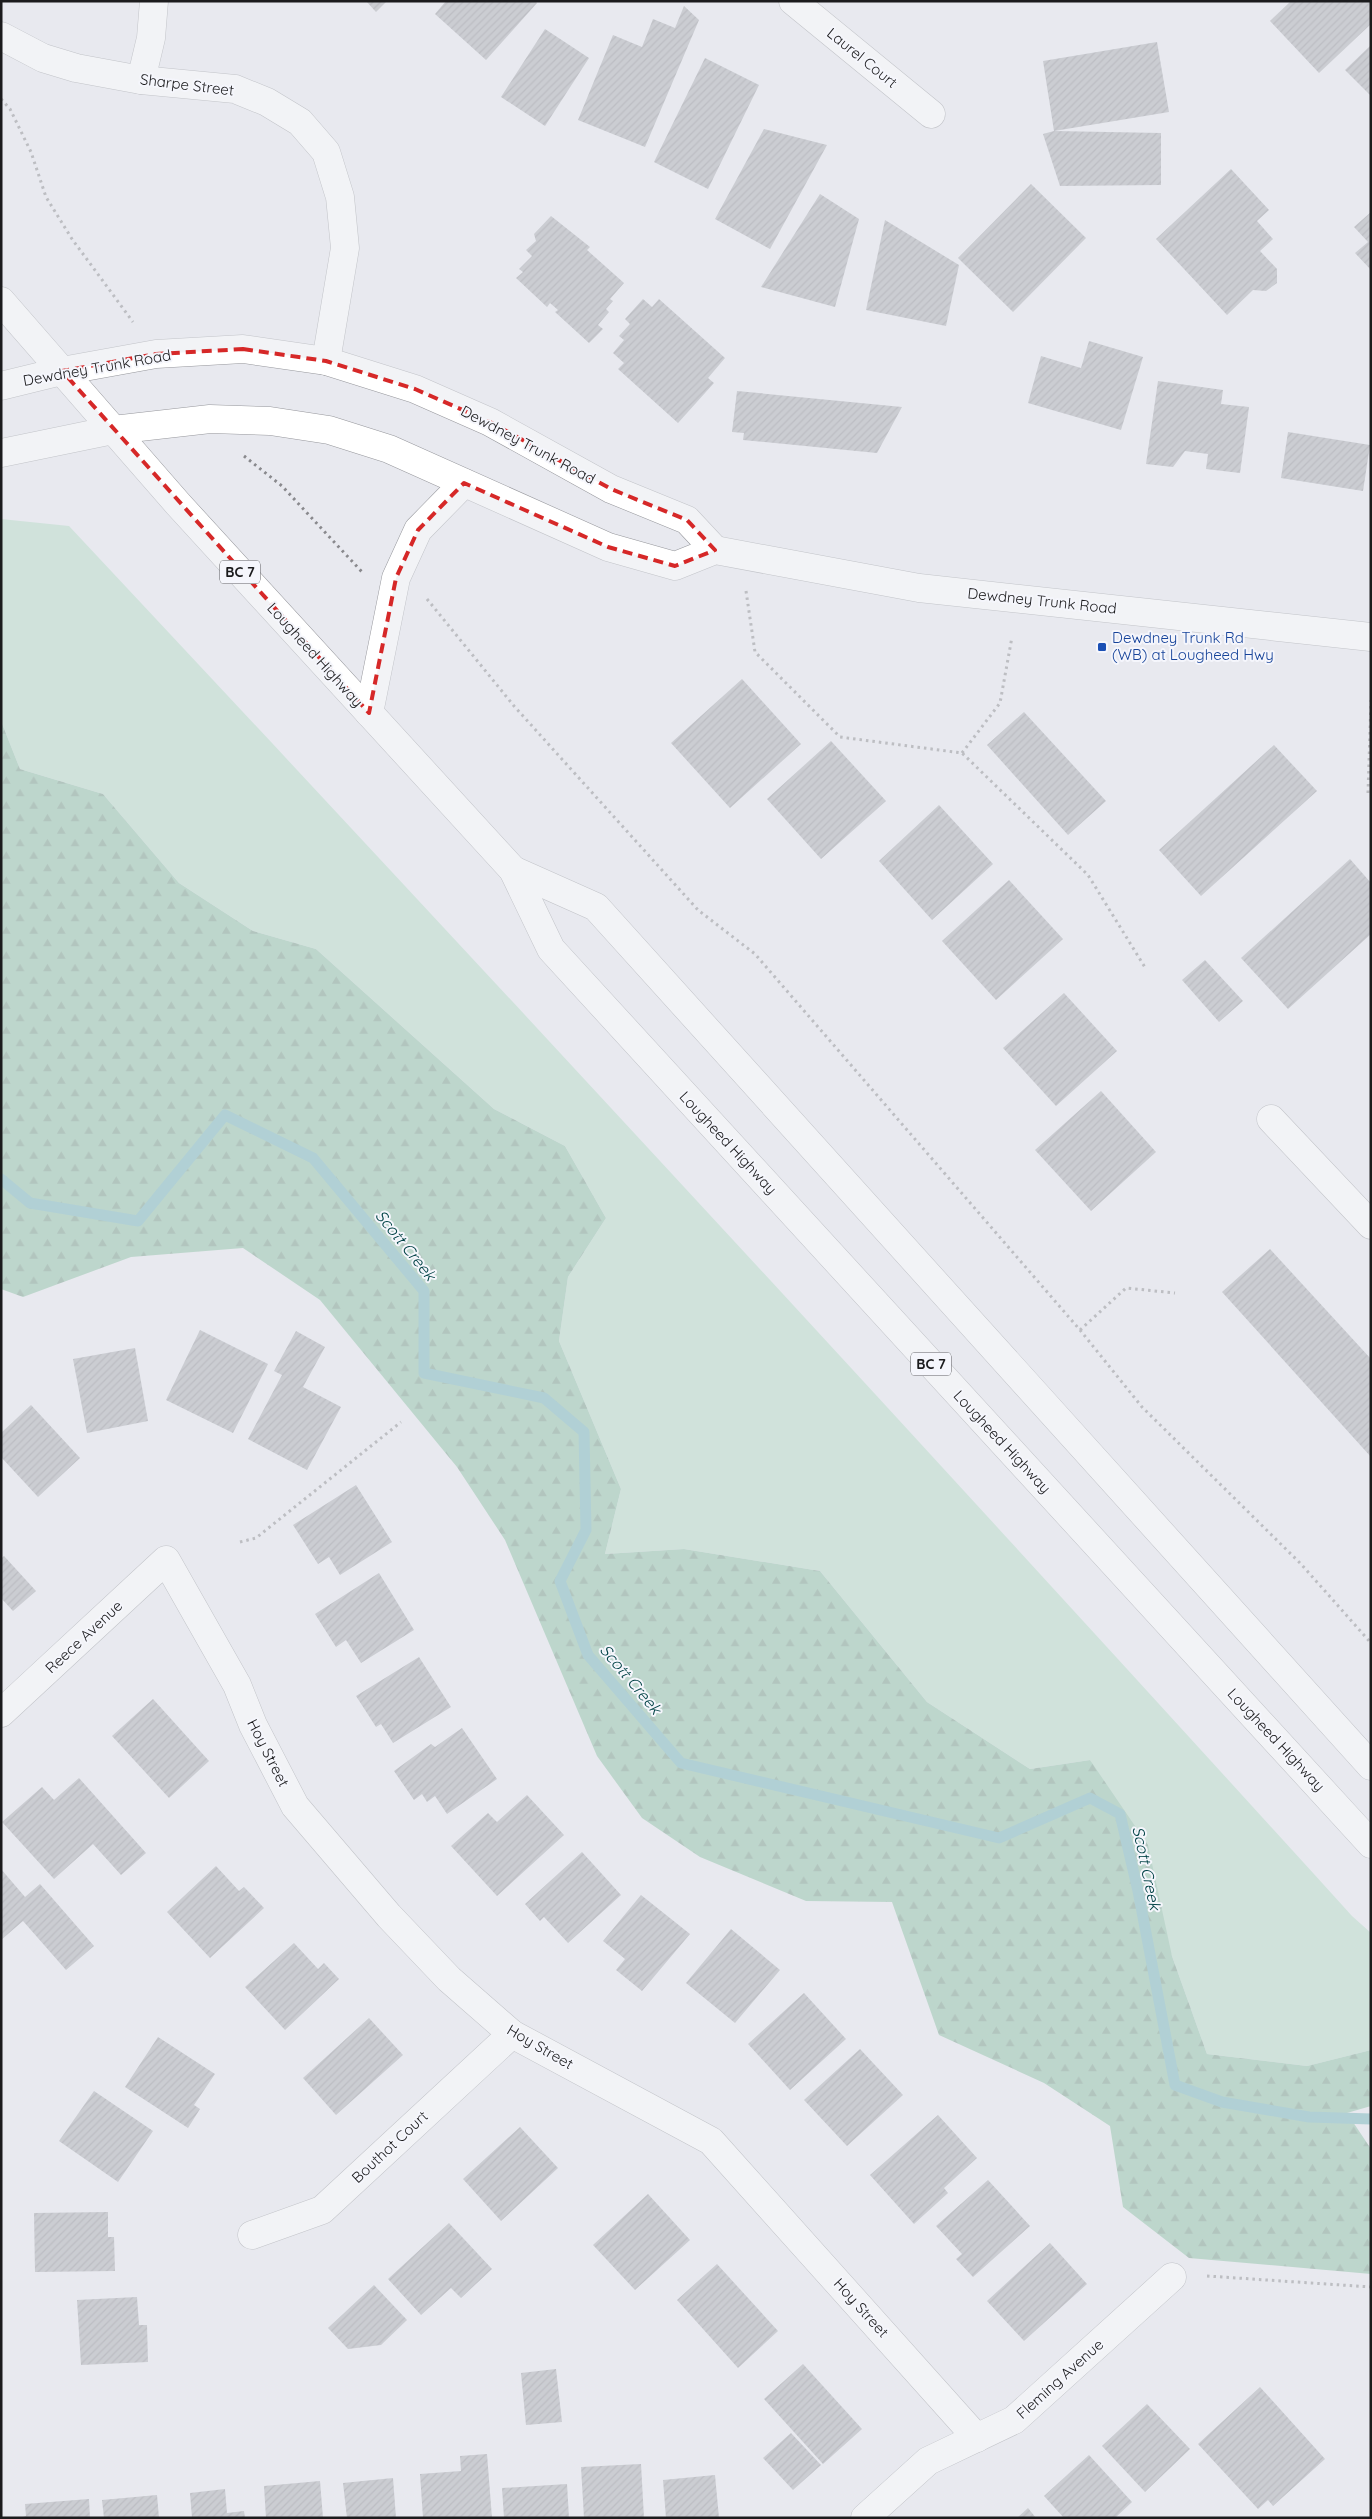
<svg xmlns="http://www.w3.org/2000/svg" width="1372" height="2519" font-family="Quicksand,sans-serif">
	<style>
		.grass { fill: #b4d9c4 }
		.forest { fill: url(#forest-firs) }
		.lines { fill: none; stroke-linecap: round; stroke-linejoin: round }
		.stream { stroke: #70b2b5; stroke-width: 11 }
		.building { fill: url(#building-hatch) }
		.street-casing { stroke: #96979c; stroke-width: 29 }
		.secondary-casing { stroke: #96979c; stroke-width: 29 }
		.primary-casing { stroke: #96979c; stroke-width: 29 }
		.path { stroke: #89898d; stroke-width: 3; stroke-dasharray: 2.5 4; stroke-linecap: butt }
		.street { stroke: #fff; stroke-width: 28 }
		.secondary { stroke: #fff; stroke-width: 28 }
		.primary { stroke: #fff; stroke-width: 28 }
		.marked { fill: none; stroke: #d62828; stroke-width: 4; stroke-dasharray: 10 6; stroke-linejoin: round }
		.transit-dot { fill: #1a4fb4; stroke: #f5f6fc; stroke-width: 2 }
		.labels { text-anchor: middle; stroke-width: 4; stroke-linejoin: round; paint-order: stroke }
		.shield { fill: #f5f6fc; stroke: #5c5d60; stroke-width: 1 }
		.shield-label { font-size: 14px; font-weight: bold; fill: #1b1b1d }
		.street-label { font-size: 15px; fill: #1b1b1d; stroke: #f5f6fc }
		.transit-label { font-size: 15px; fill: #164399; stroke: #f5f6fc; text-anchor: start }
		.water-label { font-size: 16px; font-style: italic; fill: #004245; stroke: #f5f6fc }
	</style>
	<defs>
		<pattern id="forest-firs" width="22" height="20" patternUnits="userSpaceOnUse" patternTransform="scale(1.25)"><rect width="22" height="20" fill="#8bbfa3"/><path d="M5 1l3.5 6h-7zM16 11l3.5 6h-7z" fill="#719a84"/></pattern>
		<pattern id="building-hatch" width="6" height="6" patternUnits="userSpaceOnUse" patternTransform="scale(1.25)"><rect width="6" height="6" fill="#a9aab0"/><path d="M-1 1l2-2M0 6l6-6M5 7l2-2" fill="none" stroke="#898a8f"/></pattern>
	</defs>
	<rect width="100%" height="100%" fill="#e8e9ef"/>
	<path class="grass" d="M 1,519 L 69,526 C 500,986 928,1449 1352,1916 L 1371,1933 L 1371,2050 L 1307,2066 L 1207,2054 L 1172,1956 L 1090,1760 L 1030,1769 L 927,1702 L 820,1571 L 684,1549 L 605,1554 L 621,1489 L 559,1341 L 568,1277 L 606,1218 L 565,1146 L 494,1109 L 316,949 L 253,931 L 179,883 L 103,794 L 20,769 L 1,721 Z"/>
	<polygon class="forest" points="1,721 20,769 103,794 179,883 253,931 316,949 494,1109 565,1146 606,1218 568,1277 559,1341 621,1489 605,1554 684,1549 820,1571 927,1702 1030,1769 1090,1760 1148,1845 1172,1956 1207,2054 1307,2066 1371,2050 1371,2106 1347,2113 1371,2149 1371,2274 1189,2258 1123,2207 1110,2126 1044,2083 939,2035 892,1902 806,1901 700,1857 642,1818 597,1756 505,1540 457,1467 320,1300 243,1248 131,1257 23,1297 1,1289"/>
	<g class="lines">
		<polyline class="stream" points="1,1179 30,1203 138,1221 225,1115 313,1158 424,1291 424,1373 544,1398 584,1432 586,1530 560,1581 588,1655 681,1763 999,1838 1090,1798 1120,1814 1138,1891 1175,2085 1222,2102 1309,2117 1371,2119"/>
	</g>
	<g class="building">
		<polygon points="366,1 387,1 376,12"/>
		<polygon points="446,1 535,1 537,3 486,60 435,14"/>
		<polygon points="1291,1 1371,1 1371,24 1319,73 1270,21"/>
		<polygon points="684,6 699,20 645,147 578,120 613,35 642,47 653,19 675,28"/>
		<polygon points="545,29 589,58 545,126 501,97"/>
		<polygon points="1157,42 1169,112 1054,131 1043,61"/>
		<polygon points="1371,45 1371,96 1345,70"/>
		<polygon points="705,58 759,85 708,189 654,162"/>
		<polygon points="764,129 827,145 770,249 715,219"/>
		<polygon points="1054,131 1161,133 1161,185 1060,186 1043,134"/>
		<polygon points="1231,169 1269,210 1257,221 1273,239 1260,251 1277,269 1277,283 1266,291 1253,290 1227,315 1156,239"/>
		<polygon points="1031,184 1086,238 1013,312 958,258"/>
		<polygon points="820,194 859,219 835,307 761,287"/>
		<polygon points="1371,212 1371,270 1355,253 1368,242 1354,227"/>
		<polygon points="551,216 590,247 587,250 624,283 610,299 613,301 606,309 609,312 598,325 603,329 589,343 555,312 558,310 550,303 547,307 516,278 523,272 519,269 532,256 526,250 536,241 534,234"/>
		<polygon points="885,220 959,265 946,326 866,310"/>
		<polygon points="643,299 652,307 659,299 725,358 708,378 714,383 678,423 618,369 624,363 613,353 624,340 619,336 630,324 625,319"/>
		<polygon points="1089,341 1143,357 1121,430 1028,403 1041,356 1081,368"/>
		<polygon points="1158,381 1223,390 1221,404 1249,407 1240,473 1206,469 1208,454 1185,451 1173,467 1146,464"/>
		<polygon points="737,391 902,407 877,453 743,440 744,433 732,432"/>
		<polygon points="1288,432 1370,445 1363,491 1281,478"/>
		<polygon points="742,679 801,744 730,808 671,743"/>
		<polygon points="1024,712 1106,801 1068,835 987,745"/>
		<polygon points="831,741 886,801 821,859 767,799"/>
		<polygon points="1274,745 1317,791 1201,896 1159,850"/>
		<polygon points="939,805 993,864 932,920 879,861"/>
		<polygon points="1350,859 1371,883 1371,934 1288,1009 1241,958"/>
		<polygon points="1009,880 1063,939 996,1000 942,941"/>
		<polygon points="1205,960 1243,1001 1219,1022 1182,980"/>
		<polygon points="1064,993 1117,1051 1056,1106 1003,1048"/>
		<polygon points="1101,1091 1156,1152 1091,1211 1035,1150"/>
		<polygon points="1270,1249 1371,1359 1371,1457 1222,1292"/>
		<polygon points="200,1330 268,1364 233,1433 166,1400"/>
		<polygon points="296,1331 325,1347 303,1387 341,1407 307,1470 248,1439 282,1375 274,1371"/>
		<polygon points="135,1348 148,1421 87,1433 73,1359"/>
		<polygon points="31,1405 80,1458 38,1497 1,1457 1,1433"/>
		<polygon points="356,1485 392,1542 340,1575 329,1557 318,1564 293,1525"/>
		<polygon points="4,1556 36,1591 13,1611 1,1598 1,1559"/>
		<polygon points="379,1573 414,1630 361,1663 346,1640 336,1647 315,1614"/>
		<polygon points="419,1657 451,1707 393,1743 381,1724 376,1727 356,1696"/>
		<polygon points="153,1699 209,1761 169,1798 112,1736"/>
		<polygon points="462,1728 497,1779 447,1814 435,1796 427,1802 422,1794 414,1800 394,1771 431,1744 435,1747"/>
		<polygon points="79,1778 146,1853 121,1875 93,1844 54,1879 2,1822 42,1787 54,1800"/>
		<polygon points="527,1795 564,1835 497,1896 451,1846 488,1813 497,1822"/>
		<polygon points="582,1852 621,1895 568,1943 544,1917 540,1921 525,1904"/>
		<polygon points="216,1866 239,1891 244,1887 264,1908 210,1958 167,1912"/>
		<polygon points="1,1869 25,1897 40,1884 94,1946 66,1970 23,1921 1,1940"/>
		<polygon points="641,1895 690,1934 642,1991 616,1970 625,1959 603,1941"/>
		<polygon points="731,1929 780,1970 735,2023 686,1983"/>
		<polygon points="294,1943 318,1969 324,1963 339,1979 285,2030 245,1987"/>
		<polygon points="804,1993 846,2039 790,2090 748,2044"/>
		<polygon points="369,2018 403,2055 336,2115 303,2078"/>
		<polygon points="158,2037 215,2074 194,2105 200,2109 188,2128 125,2087"/>
		<polygon points="860,2049 903,2095 847,2146 804,2100"/>
		<polygon points="94,2091 153,2131 118,2182 59,2141"/>
		<polygon points="938,2115 977,2158 944,2188 948,2193 914,2224 870,2175"/>
		<polygon points="520,2127 558,2168 501,2221 463,2179"/>
		<polygon points="988,2180 1030,2226 973,2277 956,2259 962,2254 936,2226"/>
		<polygon points="648,2194 690,2240 635,2290 593,2245"/>
		<polygon points="108,2212 108,2237 114,2237 115,2271 35,2272 34,2213"/>
		<polygon points="449,2223 492,2269 461,2298 451,2288 421,2315 388,2279"/>
		<polygon points="1050,2243 1087,2284 1024,2341 987,2301"/>
		<polygon points="717,2264 778,2331 738,2368 677,2300"/>
		<polygon points="374,2285 407,2320 381,2345 348,2349 328,2328"/>
		<polygon points="137,2297 139,2325 147,2325 148,2362 81,2365 77,2300"/>
		<polygon points="803,2364 862,2429 823,2464 764,2399"/>
		<polygon points="556,2369 562,2422 526,2425 521,2373"/>
		<polygon points="1260,2387 1325,2459 1273,2506 1268,2500 1258,2509 1198,2444"/>
		<polygon points="1147,2404 1190,2449 1145,2492 1102,2446"/>
		<polygon points="791,2433 821,2465 793,2490 763,2458"/>
		<polygon points="487,2454 492,2518 423,2518 420,2474 461,2471 460,2456"/>
		<polygon points="1089,2455 1132,2502 1115,2518 1064,2518 1044,2496"/>
		<polygon points="641,2464 644,2518 584,2518 581,2467"/>
		<polygon points="715,2475 719,2518 666,2518 663,2480"/>
		<polygon points="393,2478 396,2518 347,2518 343,2483"/>
		<polygon points="320,2481 323,2518 266,2518 264,2486"/>
		<polygon points="567,2484 569,2518 504,2518 502,2488"/>
		<polygon points="225,2489 227,2513 244,2511 245,2518 192,2518 190,2493"/>
		<polygon points="157,2495 159,2518 104,2518 102,2500"/>
		<polygon points="89,2499 90,2518 19,2518 26,2516 25,2504"/>
		<polygon points="1028,2508 1036,2518 1017,2518"/>
	</g>
	<g class="lines">
		<g class="street-casing">
			<g id="street">
				<polyline points="793,1 931,114"/>
				<polyline points="1,36 43,58 76,68 141,80 235,89 267,102 300,122 326,152 340,197 345,248 326,361"/>
				<polyline points="141,80 151,38 154,1"/>
				<polyline points="1271,1119 1371,1225"/>
				<polyline points="1,1713 166,1560 237,1685 253,1725 295,1806 389,1916 449,1979 512,2034 711,2141 977,2438"/>
				<polyline points="252,2235 322,2210 512,2034"/>
				<polyline points="865,2518 928,2461 1014,2420 1172,2277"/>
			</g>
		</g>
		<g class="secondary-casing">
			<g id="secondary">
				<polyline points="1,386 62,371 156,354 243,349 326,361 415,389 490,422 611,489 687,520 715,550"/>
				<polyline points="1,453 113,430 210,419 270,421 329,430 389,449 608,547 675,566 715,550 919,588 1371,637"/>
			</g>
		</g>
		<g class="primary-casing">
			<g id="primary">
				<polyline points="1,301 178,504 513,870 551,949 1371,1844"/>
				<polyline points="369,713 396,578 418,530 464,483"/>
				<polyline points="513,870 596,907 1371,1766"/>
			</g>
		</g>
		<g class="path">
			<polyline points="1,99 10,109 31,152 46,197 72,239 133,322"/>
			<polyline points="244,456 282,486 362,572"/>
			<polyline points="746,591 755,652 840,737 962,753 1088,875 1146,969"/>
			<polyline points="427,599 514,706 698,910 755,954 1080,1330 1142,1407 1301,1564 1371,1643"/>
			<polyline points="962,753 1000,703 1012,637"/>
			<polyline points="1368,793 1371,700"/>
			<polyline points="1080,1330 1126,1288 1175,1293"/>
			<polyline points="240,1542 256,1538 401,1422"/>
			<polyline points="1207,2276 1371,2287"/>
		</g>
		<use href="#street" class="street"/>
		<use href="#secondary" class="secondary"/>
		<use href="#primary" class="primary"/>
	</g>
	<path d="M0 0H1372V2519H0ZM 243,349 L 326,361 L 415,389 L 490,422 L 611,489 L 687,520 L 715,550 L 675,566 L 608,547 L 464,483 L 418,530 L 396,578 L 369,713 L 62,371 L 156,354 Z" fill="#e8e9ef" fill-opacity=".55" fill-rule="evenodd"/>
	<path class="marked" d="M 243,349 L 326,361 L 415,389 L 490,422 L 611,489 L 687,520 L 715,550 L 675,566 L 608,547 L 464,483 L 418,530 L 396,578 L 369,713 L 62,371 L 156,354 Z"/>
	<rect class="transit-dot" x="1097" y="642" width="10" height="10" rx="2.5"/>
	<g class="labels">
		<g class="shield">
			<rect x="220" y="560.5" width="40" height="23" rx="4"/>
			<rect x="911" y="1352.5" width="40" height="23" rx="4"/>
		</g>
		<g class="shield-label">
			<text x="240" y="577">BC 7</text>
			<text x="931" y="1369">BC 7</text>
		</g>
		<g class="street-label">
			<text transform="translate(862 58) rotate(39)" y="5">Laurel Court</text>
			<text transform="translate(187 85) rotate(7)" y="5">Sharpe Street</text>
			<text transform="translate(97 368) rotate(-10)" y="5">Dewdney Trunk Road</text>
			<text transform="translate(528 445) rotate(28)" y="5">Dewdney Trunk Road</text>
			<text transform="translate(1042 601) rotate(6)" y="5">Dewdney Trunk Road</text>
			<text transform="translate(315 655) rotate(48)" y="5">Lougheed Highway</text>
			<text transform="translate(728 1143) rotate(47)" y="5">Lougheed Highway</text>
			<text transform="translate(1002 1442) rotate(47)" y="5">Lougheed Highway</text>
			<text transform="translate(84 1637) rotate(-43)" y="5">Reece Avenue</text>
			<text transform="translate(1276 1740) rotate(47)" y="5">Lougheed Highway</text>
			<text transform="translate(268 1753) rotate(63)" y="5">Hoy Street</text>
			<text transform="translate(540 2047) rotate(30)" y="5">Hoy Street</text>
			<text transform="translate(390 2147) rotate(-43)" y="5">Bouthot Court</text>
			<text transform="translate(861 2308) rotate(48)" y="5">Hoy Street</text>
			<text transform="translate(1060 2379) rotate(-42)" y="5">Fleming Avenue</text>
		</g>
		<g class="transit-label">
			<text x="1112" y="643">Dewdney Trunk Rd<tspan x="1112" dy="17">(WB) at Lougheed Hwy</tspan></text>
		</g>
		<g class="water-label">
			<text transform="translate(406 1245) rotate(51)" y="6">Scott Creek</text>
			<text transform="translate(631 1679) rotate(50)" y="6">Scott Creek</text>
			<text transform="translate(1147 1868) rotate(78)" y="6">Scott Creek</text>
		</g>
	</g>
	<rect width="1372" height="2519" fill="none" stroke="#1b1b1d" stroke-width="5"/>
</svg>
